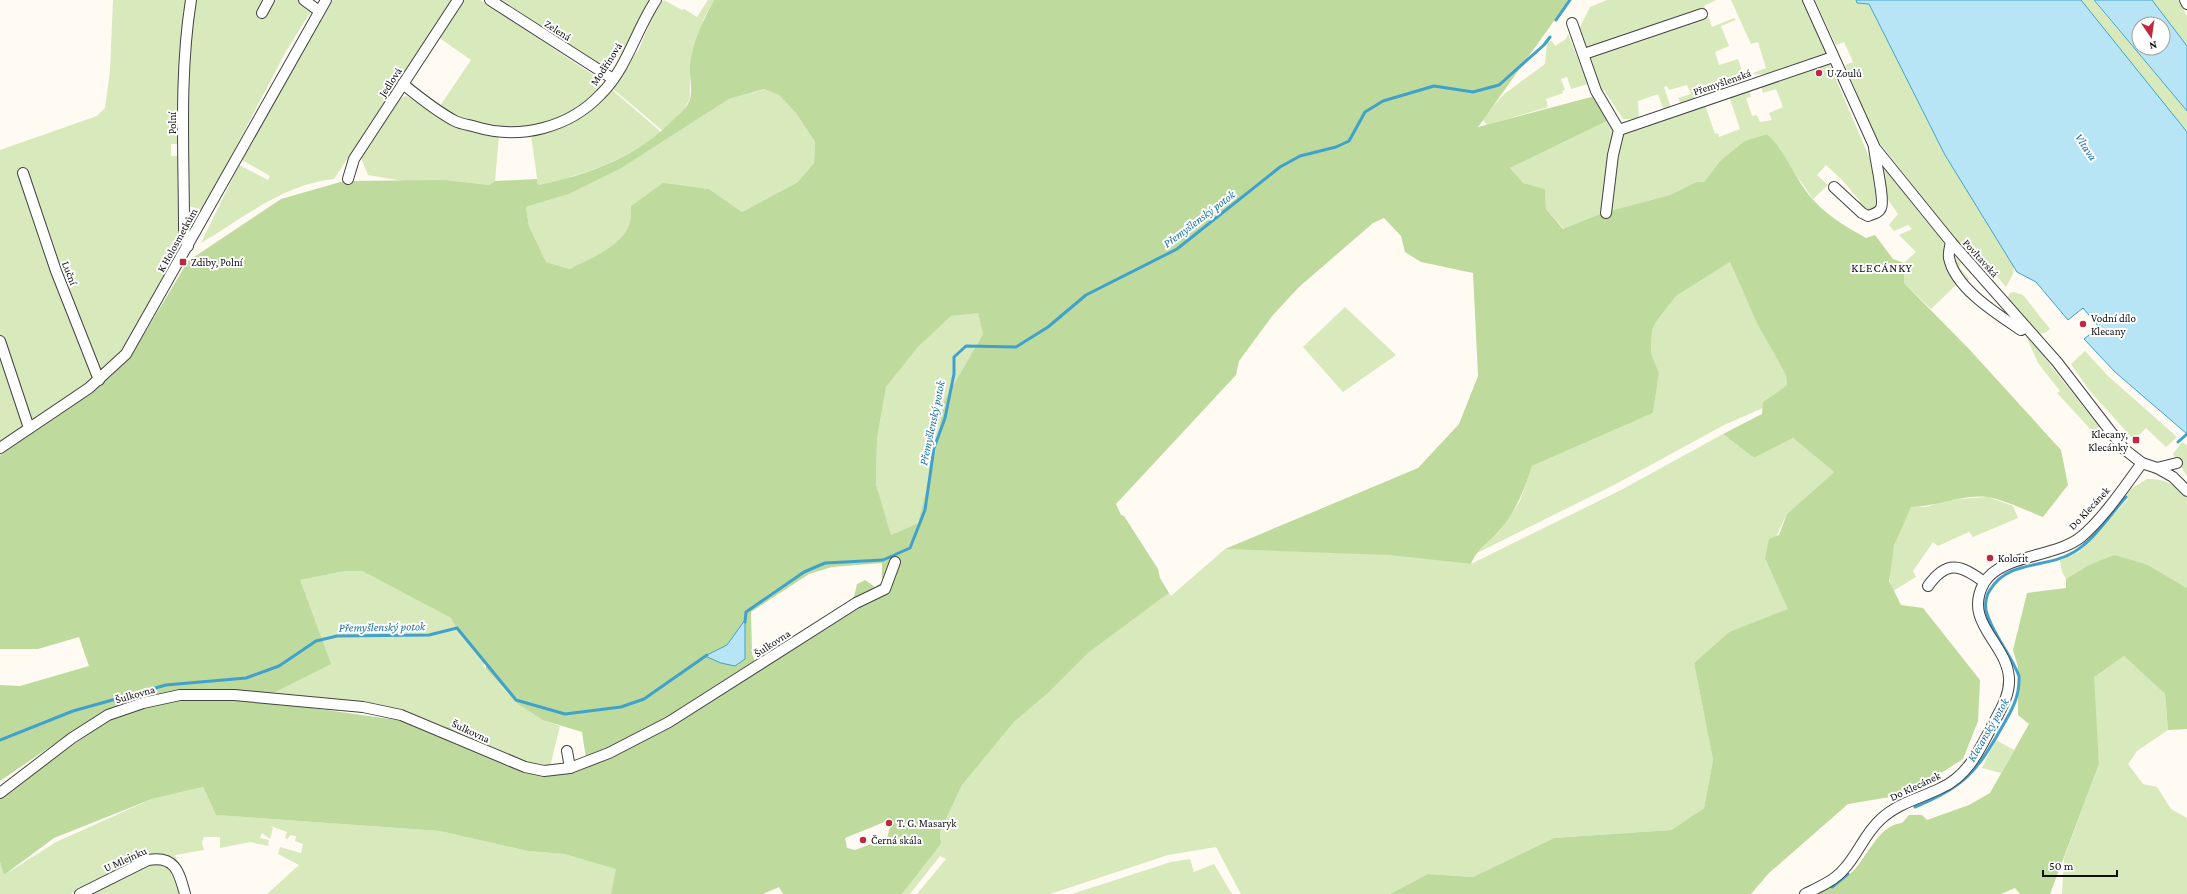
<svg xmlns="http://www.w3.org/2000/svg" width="2187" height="894" font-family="'Crimson Pro',serif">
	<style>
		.green { fill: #d8e9bc }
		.forest { fill: #beda9c; fill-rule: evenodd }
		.water { fill: #b8e5f5; stroke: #40a2cc; fill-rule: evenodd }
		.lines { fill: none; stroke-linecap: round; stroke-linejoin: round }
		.stream { stroke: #40a2cc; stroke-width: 3 }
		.street-casing { stroke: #434343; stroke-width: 12 }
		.street { stroke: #fff; stroke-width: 10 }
		.poi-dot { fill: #bf293f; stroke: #fff; stroke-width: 1.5 }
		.labels { text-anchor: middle; stroke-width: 4; stroke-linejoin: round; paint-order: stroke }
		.street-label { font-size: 11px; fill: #101010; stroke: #fff }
		.poi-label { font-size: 11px; fill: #101010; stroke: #fff; text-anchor: start }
		.water-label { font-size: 12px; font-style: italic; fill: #1a74a1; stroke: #fff }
		.neighbourhood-label { font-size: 12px; letter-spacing: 1px; fill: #101010; stroke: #fff }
	</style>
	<rect width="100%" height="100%" fill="#fffbf3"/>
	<g class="green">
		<polygon points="113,0 186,0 180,144 171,144 171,156 180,156 180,246 178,254 119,356 104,372 44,414 0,441 0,150 97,116 105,108 110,71"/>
		<path d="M 196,0 L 267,0 L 257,15 L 261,18 L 273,0 L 301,0 L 313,8 L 285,53 L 203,210 L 189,206 C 189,137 185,68 196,0 Z"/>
		<path d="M 333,0 L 452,0 L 334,179 C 284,184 243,218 201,243 L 239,165 L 268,180 L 270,176 L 242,160 Z"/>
		<path d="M 464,0 L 480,0 L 598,78 L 601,86 L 600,90 C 593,96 586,103 579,108 C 537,137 482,131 440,106 L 471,60 L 438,37 Z"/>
		<path d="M 502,0 L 649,0 C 639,15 621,76 598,64 Z"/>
		<polygon points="664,0 682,10 684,9 697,17 708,0 714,0 704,18 690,65 690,98 685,108 663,131 612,88 639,49 653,15"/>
		<polygon points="1607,0 1716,0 1704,6 1712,27 1734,18 1736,20 1721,26 1729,46 1715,52 1719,65 1738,59 1746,83 1681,105 1678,98 1691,94 1687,85 1669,90 1667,86 1664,87 1671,108 1664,111 1658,94 1638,101 1639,119 1623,119 1604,90 1602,91 1579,29 1590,7"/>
		<polygon points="1731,0 1804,0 1828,54 1769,75 1754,74 1753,73 1766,68 1758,42 1751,44"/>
		<polygon points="1815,0 1856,0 1857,3 1869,4 1945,155 2014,267 2013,274 2006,287 1987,264 1980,269 1875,137 1845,65 1853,62 1844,42 1836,45"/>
		<polygon points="2081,0 2093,0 2187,111 2187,132"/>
		<polygon points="2152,0 2178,0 2187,16 2187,46"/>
		<polygon points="1568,34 1588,84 1571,89 1567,77 1561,79 1565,90 1562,91 1563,93 1546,99 1548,107 1487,125 1482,119 1503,95 1545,64 1547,42 1552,41 1555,46 1566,39"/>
		<polygon points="1829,63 1870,159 1880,201 1878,206 1870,211 1858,206 1860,201 1843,181 1826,165 1817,175 1828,185 1813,199 1767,134 1757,137 1720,161 1704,182 1696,182 1670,195 1610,211 1620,135 1705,105 1715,134 1718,133 1719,137 1740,129 1729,96 1749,90 1751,97 1746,98 1752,116 1757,115 1760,122 1772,120 1769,113 1783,107 1776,89 1763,93 1761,86"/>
		<path d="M 611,89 L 661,132 C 625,160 583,176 538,185 L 531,135 Z"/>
		<path d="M 765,89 L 779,95 L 796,113 L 815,142 L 814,163 L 798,182 L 742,212 L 709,189 L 663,184 L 631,206 C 631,214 631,226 626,233 C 613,250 588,259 570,269 L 546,262 L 529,226 L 526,207 L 569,194 L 620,169 L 729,99 Z"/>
		<polygon points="406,96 499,136 495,181 489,185 446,180 409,182 368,175 360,155 399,98"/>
		<polygon points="1609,120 1615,134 1602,213 1564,229 1546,209 1545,189 1523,183 1510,168"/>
		<polygon points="1880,160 1913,205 1961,264 1959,267 1969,279 1965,282 1959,282 1931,309 1904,283 1904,263 1916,252 1899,235 1912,229 1908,225 1894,231 1889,225 1898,214 1886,197"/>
		<polygon points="1730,262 1757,322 1786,375 1787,385 1763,402 1763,408 1724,425 1614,485 1475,554 1498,533 1520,501 1532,466 1653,413 1659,373 1651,353 1652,330 1656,322 1676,296"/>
		<polygon points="2014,292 2023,295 2050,329 2045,333 2038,334 2009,302 2008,297 2010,293"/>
		<polygon points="1345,307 1396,355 1343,392 1303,347"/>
		<polygon points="978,312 983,334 944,401 935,453 918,523 891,535 876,484 877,439 886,387 918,347 951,316"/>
		<polygon points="2026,336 2041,353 2099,427 2094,433 2057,393 2060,391 2038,363"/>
		<polygon points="2085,351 2108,376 2177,437 2166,447 2146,428 2134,440 2089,390 2071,364"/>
		<polygon points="1723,434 1754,458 1793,438 1834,472 1787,514 1765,560 1789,609 1729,632 1694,663 1713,760 1704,808 1671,830 1554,838 1473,877 1428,874 1390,894 1241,894 1216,847 1168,855 1050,894 917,894 946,859 940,856 910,894 902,894 941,844 940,832 962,785 1014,722 1048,693 1088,653 1169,593 1171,596 1225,549 1387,554 1471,564 1621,490"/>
		<polygon points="2182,442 2187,445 2187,476 2173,454"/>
		<path d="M 2147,479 C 2167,479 2173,484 2187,498 L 2187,588 L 2148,565 L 2087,566 L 2066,579 L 2062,572 L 2060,560 L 2079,552 L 2128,499 L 2125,496 L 2132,488 Z"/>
		<path d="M 1988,497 L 2013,506 L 2018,518 L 1973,537 L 1969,532 L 1938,546 L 1933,542 L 1913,571 L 1916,577 L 1893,591 C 1881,567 1901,529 1911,507 L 1927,507 L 1945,500 Z"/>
		<path d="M 345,571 L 362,571 L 451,618 L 456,628 L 486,661 L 483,666 C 508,694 523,713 560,726 L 550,767 L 532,766 L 420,718 L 269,695 L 300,580 Z"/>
		<polygon points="2124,656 2165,694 2168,730 2137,751 2128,764 2143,784 2157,787 2171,809 2187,818 2187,894 2062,894 2064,858 2099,764 2093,677"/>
		<polygon points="1996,740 2014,750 2001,773 1982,768"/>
		<polygon points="203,787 216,815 440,831 528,851 564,854 617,869 611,894 267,894 299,865 278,854 280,847 301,853 303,844 295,841 296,836 290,835 288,839 285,838 287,832 270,826 273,828 270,839 262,833 260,838 269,840 268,846 250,842 220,848 220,837 204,837 202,842 204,850 175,855 181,868 144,857 71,894 0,894 0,862 4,875 56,842 152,799"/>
		<polygon points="1190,859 1194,872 1214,864 1232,894 1072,894 1171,862"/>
		<path d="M 149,864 C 176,863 173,872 182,894 L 90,894 Z"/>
	</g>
	<g class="forest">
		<path d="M 714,0 L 1569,0 L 1478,127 L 1595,96 L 1609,120 L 1510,168 L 1523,183 L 1545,189 L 1546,209 L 1563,229 L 1602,213 L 1670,195 L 1696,182 L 1704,182 L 1720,161 L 1745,141 L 1767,134 C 1786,152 1793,175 1809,195 C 1824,214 1845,226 1866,238 L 1875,235 L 1893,259 L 1904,263 L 1904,283 L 1969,349 L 2061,450 L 2068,485 L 2043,517 C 2028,511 2002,499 1987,497 C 1961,494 1936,507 1911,507 L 1894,546 L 1889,581 L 1901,605 L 1923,608 L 1980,680 L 1978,721 L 1963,759 L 1908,794 L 1848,804 L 1769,873 L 1751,894 L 1390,894 L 1428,874 L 1473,877 L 1554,838 L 1671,830 L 1704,808 L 1713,760 L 1694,663 L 1729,632 L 1788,609 L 1765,559 L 1769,539 L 1779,535 L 1787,514 L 1834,472 L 1793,438 L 1754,458 L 1723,434 L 1762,414 L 1763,402 L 1787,385 L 1786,375 L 1757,323 L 1730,262 L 1676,296 L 1656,322 L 1652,330 L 1651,353 L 1659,373 L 1653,413 L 1532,466 C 1523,493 1517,509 1499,531 C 1488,544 1478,547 1471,564 L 1390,555 L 1225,549 L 1418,468 L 1459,424 L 1478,376 L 1473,273 L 1421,262 L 1405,252 L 1401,236 L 1384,218 L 1373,223 L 1299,287 L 1273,315 L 1239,361 L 1236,375 L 1116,504 L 1121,515 L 1124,516 L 1158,569 L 1160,578 L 1169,593 L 1088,653 L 1048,693 L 1014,722 L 962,785 L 940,832 L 941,844 L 902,894 L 783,894 L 779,887 L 763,894 L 611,894 L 616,869 L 564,854 L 528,851 L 440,831 L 216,815 L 203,787 L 152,799 L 54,838 L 4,875 L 0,862 L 0,798 L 109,719 L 90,722 L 60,740 L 0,781 L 0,685 L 20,686 L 89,666 L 79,637 L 38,649 L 0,649 L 0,455 L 111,376 L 131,356 L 188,261 L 281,199 L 344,181 L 446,180 L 489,185 L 495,181 L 537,179 L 538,185 C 589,175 639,156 675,118 C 681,112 688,107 690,99 C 693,89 689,76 690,65 C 692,43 704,19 714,0 ZM 764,89 L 779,95 L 796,113 L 815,142 L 814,163 L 798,182 L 742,212 L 709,189 L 663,183 L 631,206 C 631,214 631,226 625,233 C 613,250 588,259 570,269 L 546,262 L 529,226 L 526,207 L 569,194 L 620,169 L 729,99 ZM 978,313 L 983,334 L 944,401 L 935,453 L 918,523 L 891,535 L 876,484 L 877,439 L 886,387 L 918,347 L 951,316 ZM 882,563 L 882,582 L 875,587 L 865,580 L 857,584 L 854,597 L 840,608 L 755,661 L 752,654 L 751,612 L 809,574 L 832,567 ZM 345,571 L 362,571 L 451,618 L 456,628 L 486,661 L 486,669 L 518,704 L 543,720 L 582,732 L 586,758 L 570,763 L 541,768 L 499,753 L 452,731 L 454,728 L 221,695 L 269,695 L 331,664 L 300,580 ZM 887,821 L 890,827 L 887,838 L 855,850 L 847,848 L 845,838 Z"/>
		<path d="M 2114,555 L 2148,565 L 2187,588 L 2187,729 L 2168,730 L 2165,694 L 2124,656 L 2094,677 L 2099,764 L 2050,894 L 2020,894 L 2015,888 L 2001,894 L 1818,894 C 1828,888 1840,882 1850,874 C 1866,861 1877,825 1902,823 L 1909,815 L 1922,815 L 1927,820 L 1969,805 L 1990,793 L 2029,724 L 2018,715 L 2018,667 L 2013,650 L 2027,593 L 2066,588 L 2066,579 L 2087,566 Z"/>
	</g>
	<g class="water">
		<polygon points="1856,0 2081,0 2187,132 2187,434 2115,372 2084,339 2099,327 2083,308 2068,320 2036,282 2017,272 1945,155 1869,4 1857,3"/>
		<path d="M 2094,0 L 2152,0 L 2187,46 L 2187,111 ZM 2139,24 L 2163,24 L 2163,48 L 2139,48 Z"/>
		<polygon points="745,620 745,659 735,666 721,663 705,656 727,645"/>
	</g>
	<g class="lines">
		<g class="stream">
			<polyline points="1556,20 1570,0"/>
			<polyline points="2178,442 2187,434"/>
			<polyline points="745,622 746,612 804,572 825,563 883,560 910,548 925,510 934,448 945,418 954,374 954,357 966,346 1016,347 1048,327 1086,295 1177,249 1280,167 1300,156 1336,147 1349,141 1365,112 1383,101 1434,86 1473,92 1499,85 1544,45 1550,37"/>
			<polyline points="0,740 73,711 166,685 246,678 279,666 316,641 337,636 429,635 457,628 516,700 565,714 621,707 644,699 707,655"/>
			<path d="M 1915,807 C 1964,787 1976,773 2002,727 C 2012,710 2020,696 2019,676 C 2011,654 1991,632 1986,610 C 1985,604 1986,595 1990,590 C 2009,559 2047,569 2074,552 C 2094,540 2110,515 2126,497"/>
			<polyline points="1832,887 1848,874"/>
		</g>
		<g class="street-casing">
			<g id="street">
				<polyline points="304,0 319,11"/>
				<polyline points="490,0 613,79"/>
				<polyline points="1808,0 1875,148 1951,242 2057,362 2124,449 2142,463 2157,468 2173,477 2187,491"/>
				<polyline points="2185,0 2187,4"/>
				<polyline points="262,13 269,0"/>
				<polyline points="1572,23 1596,91 1619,130 1613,155 1606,213"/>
				<polyline points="1584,54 1702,14"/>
				<path d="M 403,84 C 419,97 436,111 455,121 C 461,124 469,125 476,127 C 520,140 569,128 601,94 C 627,68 636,30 656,0"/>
				<polyline points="1619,130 1833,57"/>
				<polyline points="23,173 56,271 99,380"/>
				<polyline points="348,179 354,159 458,0"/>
				<path d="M 1834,187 L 1862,213 L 1868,216 C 1873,214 1879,213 1881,208 C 1885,200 1875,159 1874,147"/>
				<path d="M 1951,242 C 1950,247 1948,253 1949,258 C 1955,288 1997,314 2021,330 L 2026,327"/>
				<path d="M 188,246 L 184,229 C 184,153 179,75 191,0"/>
				<polyline points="0,341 29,428"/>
				<polyline points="0,448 89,388 126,354 326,0"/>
				<polyline points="2157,468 2177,463"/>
				<path d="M 1928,586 C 1947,559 1961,565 1984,582"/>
				<polyline points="567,751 570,768"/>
				<polyline points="0,793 72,738 108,715 143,703 180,695 234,695 363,707 401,715 525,767 544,771 570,768 609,753 669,722 856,603 885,589 895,562"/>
				<path d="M 80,894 L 148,860 C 175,855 179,872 185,894"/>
				<path d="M 1805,894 C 1819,887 1834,881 1844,869 C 1858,854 1865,833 1881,819 C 1898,803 1921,798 1941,788 C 1968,776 1980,749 1993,724 C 2001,709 2010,695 2009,678 C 2007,643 1962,622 1984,583 C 2001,554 2055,558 2081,537 C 2103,519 2125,486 2142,463"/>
			</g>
		</g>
		<use href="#street" class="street"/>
	</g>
	<g class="poi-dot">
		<circle cx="1819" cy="73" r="4"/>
		<rect x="179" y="258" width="8" height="8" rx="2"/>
		<circle cx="2083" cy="324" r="4"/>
		<rect x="2132" y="436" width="8" height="8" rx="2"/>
		<circle cx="1990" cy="558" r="4"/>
		<circle cx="889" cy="823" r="4"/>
		<circle cx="863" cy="840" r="4"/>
	</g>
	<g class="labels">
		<g class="street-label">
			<text transform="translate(558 30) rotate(33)" y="4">Zelená</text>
			<text transform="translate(606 64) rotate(-57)" y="4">Modřínová</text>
			<text transform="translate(390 82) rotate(-57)" y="4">Jedlová</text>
			<text transform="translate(1722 82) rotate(-19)" y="4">Přemyšlenská</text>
			<text transform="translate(172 123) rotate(-90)" y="4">Polní</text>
			<text transform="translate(177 240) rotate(-61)" y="4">K Holosmetkům</text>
			<text transform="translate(1981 258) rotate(48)" y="4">Povltavská</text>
			<text transform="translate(70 273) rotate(69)" y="4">Luční</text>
			<text transform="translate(2089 508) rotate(-47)" y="4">Do Klecánek</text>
			<text transform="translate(772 643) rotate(-33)" y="4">Šulkovna</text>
			<text transform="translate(135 694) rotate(-16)" y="4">Šulkovna</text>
			<text transform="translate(471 731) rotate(25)" y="4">Šulkovna</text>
			<text transform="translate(1915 786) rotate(-25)" y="4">Do Klecánek</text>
			<text transform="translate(125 859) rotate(-24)" y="4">U Mlejnku</text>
		</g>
		<g class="poi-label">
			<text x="1827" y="77">U Zoulů</text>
			<text x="191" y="266">Zdiby, Polní</text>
			<text x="2091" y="322">Vodní dílo<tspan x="2091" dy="13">Klecany</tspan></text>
			<text x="2128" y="438" text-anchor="end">Klecany,<tspan x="2128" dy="13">Klecánky</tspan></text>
			<text x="1998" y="562">Kolorit</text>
			<text x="897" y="827">T. G. Masaryk</text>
			<text x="871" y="844">Černá skála</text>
		</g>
		<g class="water-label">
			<text transform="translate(2086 147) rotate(57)" y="4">Vltava</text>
			<text transform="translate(1199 219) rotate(-37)" y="4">Přemyšlenský potok</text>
			<text transform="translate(932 423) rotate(-78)" y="4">Přemyšlenský potok</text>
			<text transform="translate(382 627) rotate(-1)" y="4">Přemyšlenský potok</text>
			<text transform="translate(1988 730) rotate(-60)" y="4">Klecanský potok</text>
		</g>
		<g class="neighbourhood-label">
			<text x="1882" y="272">KLECÁNKY</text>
		</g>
	</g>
	<g transform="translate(2151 36) rotate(167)"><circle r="19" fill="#ffffff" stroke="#9f9f9f"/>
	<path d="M0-3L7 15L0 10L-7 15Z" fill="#bf293f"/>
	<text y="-6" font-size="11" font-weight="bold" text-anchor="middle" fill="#101010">N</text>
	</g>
	<path d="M2043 870v6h74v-6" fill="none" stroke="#101010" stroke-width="2"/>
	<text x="2049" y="870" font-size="12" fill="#101010" stroke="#ffffff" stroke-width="3" paint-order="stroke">50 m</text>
</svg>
